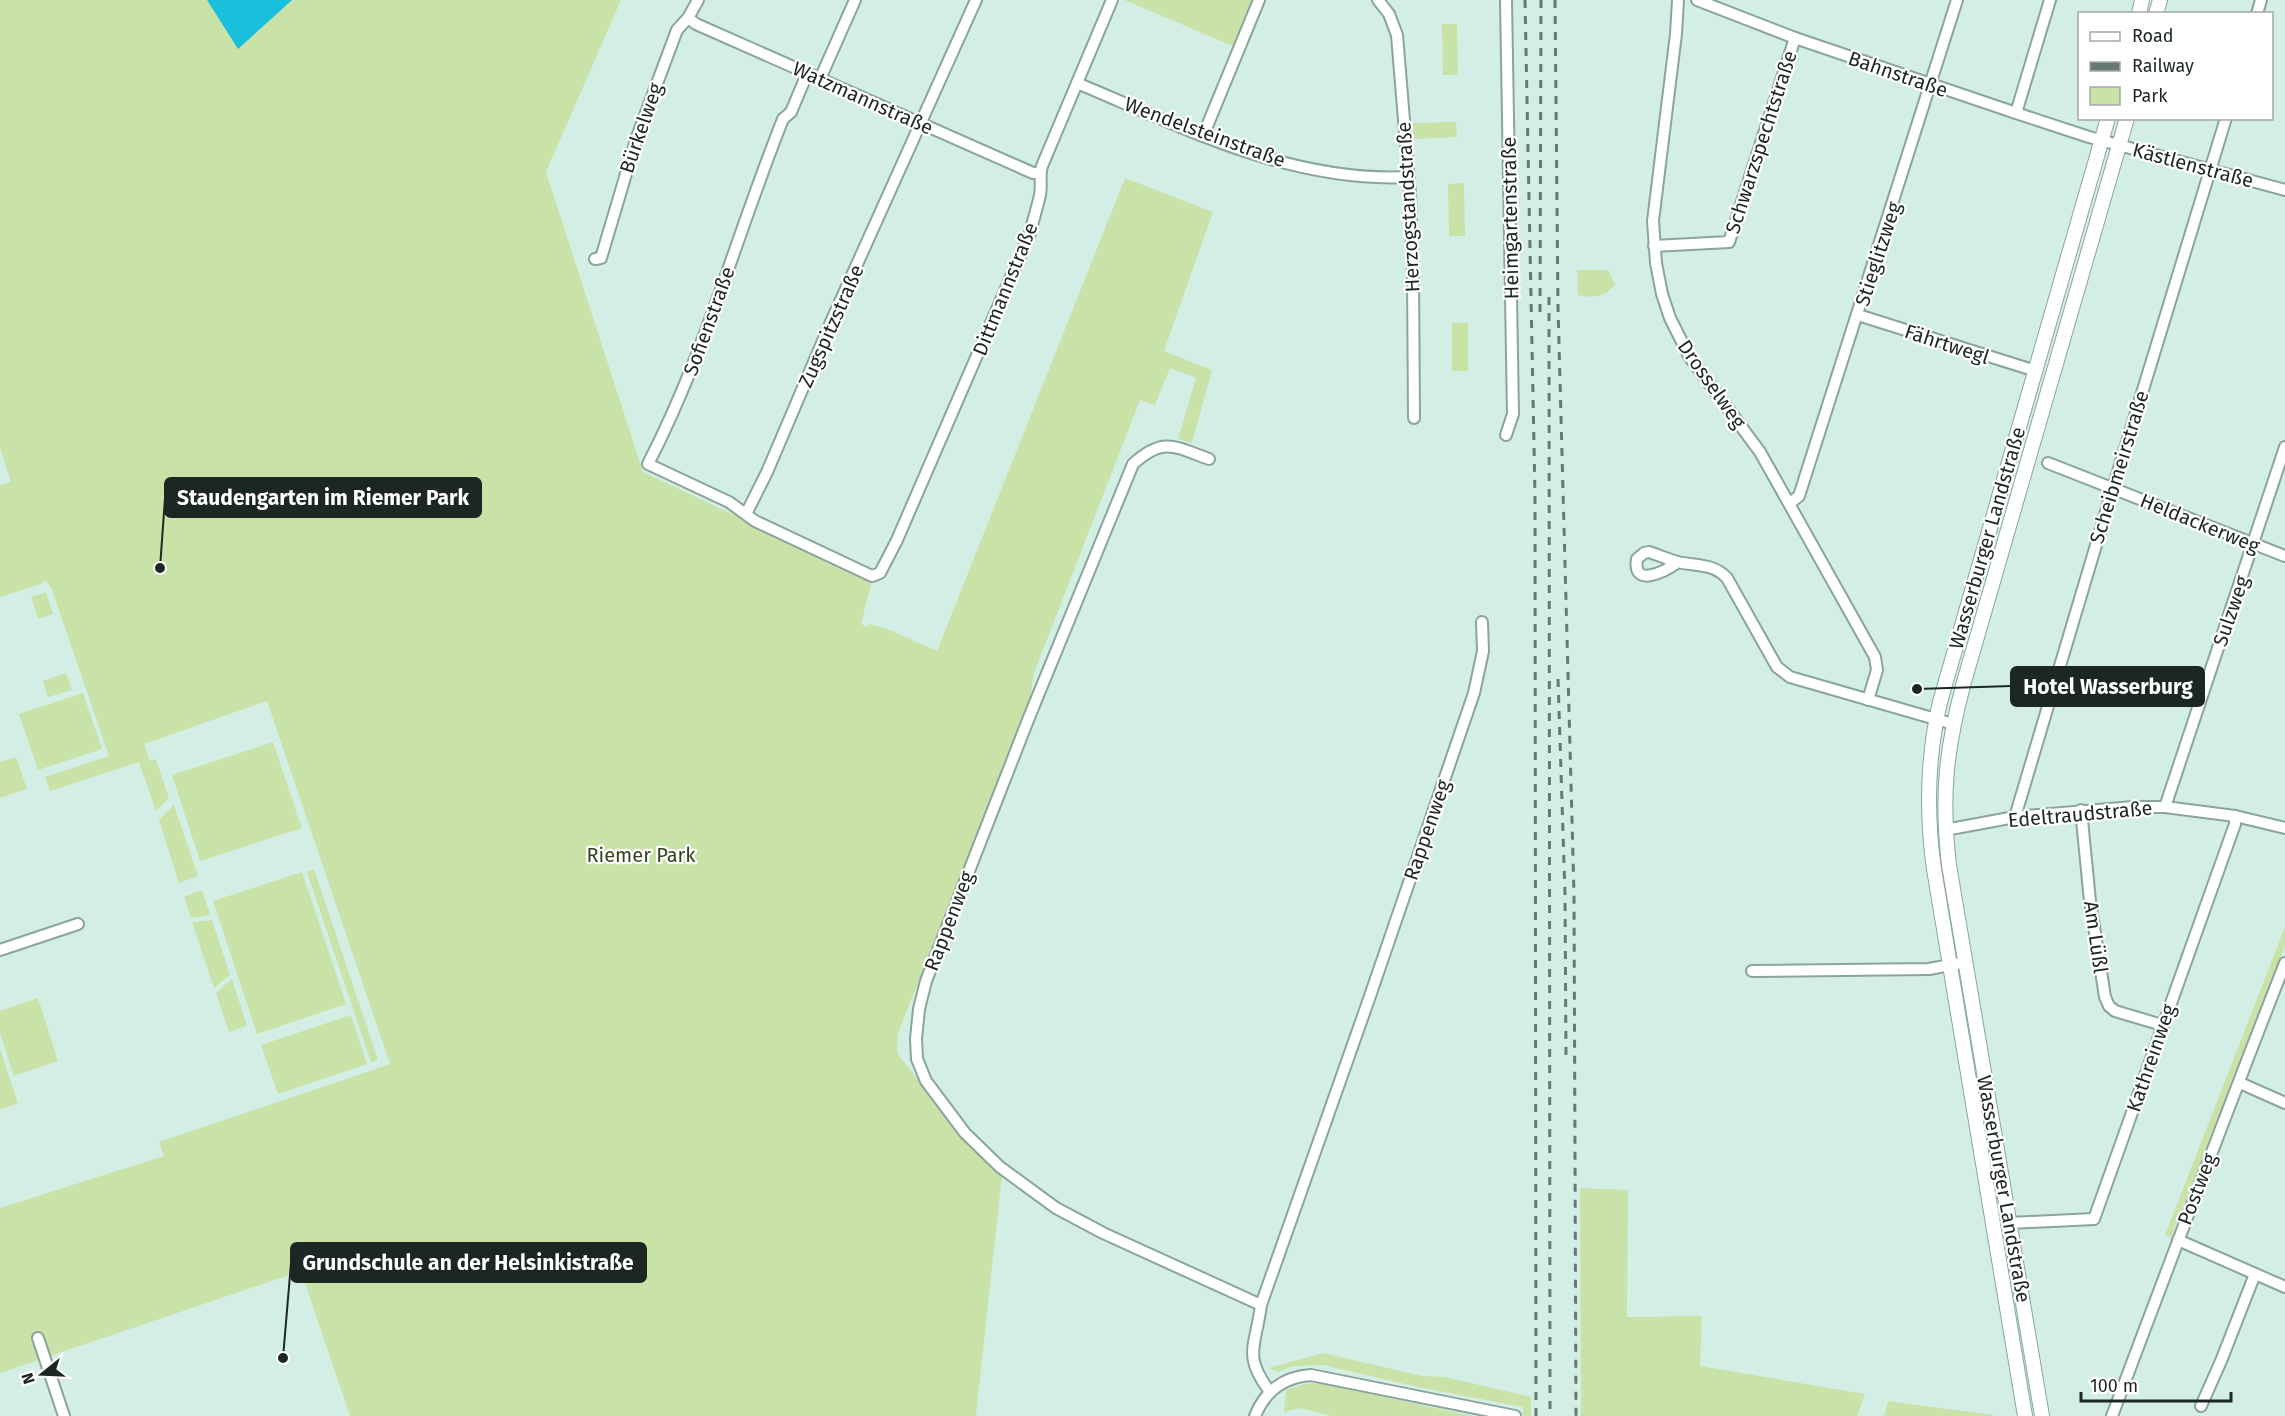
<svg xmlns="http://www.w3.org/2000/svg" width="2285" height="1416" font-family="'Fira Sans',sans-serif">
	<style>
		.green { fill: #c9e2a8 }
		.water { fill: #1abfde }
		.lines { fill: none; stroke-linecap: round; stroke-linejoin: round }
		.minor-casing { stroke: #8aa59b; stroke-width: 14 }
		.major-casing { stroke: #8aa59b; stroke-width: 16 }
		.minor { stroke: #fff; stroke-width: 10 }
		.major { stroke: #fff; stroke-width: 14 }
		.rail { stroke: #677872; stroke-width: 3; stroke-dasharray: 8 8; stroke-linecap: butt }
		.labels { text-anchor: middle; stroke-width: 4.5; stroke-linejoin: round; paint-order: stroke }
		.street-label { font-size: 20px; fill: #1c2623; stroke: #fff }
		.park-label { font-size: 20px; fill: #33421b; stroke: #fff }
		.leader { fill: none; stroke: #1c2623; stroke-width: 2 }
		.callout-dot { fill: #1c2623; stroke: #fff; stroke-width: 2 }
		.callout { fill: #1c2623; stroke: #1c2623; stroke-width: 2 }
		.callout-label { font-size: 21px; text-anchor: middle; font-weight: bold; fill: #fff }
	</style>
	<rect width="100%" height="100%" fill="#d3efe5"/>
	<g class="green">
		<polygon points="0,0 621,0 546,172 643,472 872,580 861,624 867,627 869,624 885,628 937,651 1125,178 1213,212 1164,351 1212,370 1192,443 1178,439 1196,378 1170,368 1155,405 1140,400 1034,673 1029,707 898,1033 897,1053 962,1136 1002,1175 976,1416 350,1416 301,1271 0,1373 0,1208 164,1156 159,1142 390,1064 267,701 144,744 150,761 156,759 169,798 156,811 139,762 50,791 45,777 109,756 51,587 43,579 44,583 0,597 0,485 11,482 0,448"/>
		<polygon points="1124,0 1253,0 1233,46"/>
		<polygon points="1442,24 1457,24 1458,75 1443,75"/>
		<polygon points="1456,122 1457,137 1413,139 1413,123"/>
		<polygon points="1464,183 1465,236 1449,236 1448,184"/>
		<path d="M 1577,270 L 1608,270 L 1615,284 C 1606,298 1592,298 1578,295 Z"/>
		<rect x="1452" y="323" width="16" height="48"/>
		<polygon points="46,592 53,614 38,619 31,597"/>
		<polygon points="66,673 72,690 48,697 43,681"/>
		<polygon points="83,693 102,749 38,770 19,714"/>
		<polygon points="273,742 302,828 200,861 172,775"/>
		<polygon points="16,757 27,789 0,798 0,762"/>
		<polygon points="174,805 198,876 179,883 159,820"/>
		<polygon points="314,869 378,1060 371,1062 307,872"/>
		<polygon points="302,872 346,1004 257,1034 213,901"/>
		<polygon points="202,890 210,915 191,918 184,897"/>
		<polygon points="212,920 230,975 214,988 192,922"/>
		<polygon points="2285,927 2285,946 2171,1237 2165,1235"/>
		<polygon points="232,979 247,1026 229,1032 216,993"/>
		<polygon points="38,998 58,1061 14,1076 0,1033 0,1011"/>
		<polygon points="351,1015 367,1064 278,1094 261,1045"/>
		<polygon points="0,1049 18,1103 0,1110"/>
		<polygon points="1580,1188 1628,1190 1627,1317 1702,1316 1700,1366 1865,1394 1857,1416 1581,1416"/>
		<polygon points="1323,1353 1422,1376 1445,1377 1531,1397 1531,1416 1523,1416 1523,1407 1422,1388 1323,1365 1294,1366 1278,1372 1268,1368"/>
		<polygon points="1320,1383 1472,1416 1331,1416 1301,1408 1284,1412 1286,1390 1303,1384"/>
		<polygon points="1888,1401 1993,1415 1993,1416 1884,1416"/>
	</g>
	<polygon class="water" points="207,0 292,0 238,49"/>
	<g class="lines">
		<g class="minor-casing">
			<g id="minor">
				<polyline points="1378,0 1389,14 1397,35 1410,193 1413,274 1414,418"/>
				<polyline points="1506,0 1513,414 1506,435"/>
				<polyline points="1678,0 1676,34 1653,221 1656,263 1662,294 1670,318 1689,356 1760,452 1875,657 1877,670 1868,700"/>
				<polyline points="1697,0 1795,38 2016,113 2089,137 2285,190"/>
				<polyline points="2257,14 2261,0"/>
				<polyline points="688,18 696,24 1033,173 1040,173"/>
				<path d="M 807,74 L 791,112 L 783,119 C 737,234 705,354 648,464 L 729,502 L 755,521 L 872,576 L 880,573 L 897,540 L 1030,233 C 1033,221 1037,208 1040,195 C 1042,185 1039,175 1042,166 L 1112,0"/>
				<polyline points="820,79 855,0"/>
				<path d="M 1077,83 C 1182,127 1291,183 1408,177"/>
				<polyline points="2016,113 2050,0"/>
				<polyline points="1203,136 1259,0"/>
				<polyline points="1654,246 1729,242 1795,38"/>
				<polyline points="595,259 601,258 637,137 677,30 688,18 698,0"/>
				<polyline points="1858,315 2036,371"/>
				<path d="M 1209,459 C 1175,447 1164,436 1133,464 L 1030,715 L 926,981 L 919,1009 L 916,1039 L 917,1059 L 926,1081 L 965,1133 L 1000,1167 L 1056,1208 L 1103,1233 L 1261,1305"/>
				<polyline points="2048,463 2285,556"/>
				<polyline points="1790,503 1799,496 1957,0"/>
				<polyline points="746,514 767,472 831,322 976,0"/>
				<path d="M 1678,562 C 1666,571 1632,589 1637,559 L 1644,553 L 1649,552 C 1658,555 1668,559 1677,562 C 1696,566 1713,563 1727,578 L 1777,667 L 1790,677 L 1953,724"/>
				<polyline points="2165,807 2285,447"/>
				<polyline points="2081,810 2090,901 2105,997 2109,1006 2115,1011 2162,1025"/>
				<polyline points="2015,817 2113,488 2226,118"/>
				<polyline points="1945,830 2015,817 2133,807 2165,807 2235,816 2285,828"/>
				<polyline points="0,950 78,924"/>
				<polyline points="1752,971 1929,969 1966,962"/>
				<polyline points="2240,1083 2285,1103"/>
				<polyline points="2009,1223 2094,1219 2235,824 2235,816"/>
				<polyline points="2178,1240 2285,1287"/>
				<polyline points="38,1338 64,1416"/>
				<path d="M 1270,1392 C 1242,1355 1256,1346 1261,1305 L 1369,999 L 1474,693 L 1483,651 L 1482,622"/>
				<polyline points="2201,1406 2221,1361 2255,1274"/>
				<path d="M 1255,1416 C 1265,1391 1284,1377 1311,1375 L 1515,1416"/>
				<path d="M 2112,1416 C 2169,1265 2226,1113 2285,963"/>
			</g>
		</g>
		<g class="major-casing">
			<g id="major">
				<polyline points="2139,14 2142,0"/>
				<polyline points="2156,14 2160,0"/>
				<path d="M 2025,1416 L 1934,869 C 1926,812 1927,758 1940,702 L 2108,118"/>
				<path d="M 2042,1416 L 1949,865 C 1941,796 1946,749 1964,682 L 2127,118"/>
			</g>
		</g>
		<use href="#minor" class="minor"/>
		<use href="#major" class="major"/>
		<g class="rail">
			<polyline points="1525,0 1535,495 1536,1416"/>
			<polyline points="1555,0 1558,307 1574,894 1576,1416"/>
			<polyline points="1549,297 1550,1416"/>
			<polyline points="1540,312 1541,0"/>
			<polyline points="1558,679 1565,894 1566,1060"/>
		</g>
	</g>
	<g class="labels">
		<g class="street-label">
			<text transform="translate(1898 74) rotate(19)" y="7">Bahnstraße</text>
			<text transform="translate(863 98) rotate(24)" y="7">Watzmannstraße</text>
			<text transform="translate(641 128) rotate(-71)" y="7">Bürkelweg</text>
			<text transform="translate(1205 132) rotate(20)" y="7">Wendelsteinstraße</text>
			<text transform="translate(1761 142) rotate(-72)" y="7">Schwarzspechtstraße</text>
			<text transform="translate(2193 165) rotate(15)" y="7">Kästlenstraße</text>
			<text transform="translate(1408 207) rotate(-93)" y="7">Herzogstandstraße</text>
			<text transform="translate(1510 218) rotate(-91)" y="7">Heimgartenstraße</text>
			<text transform="translate(1878 254) rotate(-72)" y="7">Stieglitzweg</text>
			<text transform="translate(1005 289) rotate(-68)" y="7">Dittmannstraße</text>
			<text transform="translate(709 321) rotate(-70)" y="7">Sofienstraße</text>
			<text transform="translate(831 326) rotate(-66)" y="7">Zugspitzstraße</text>
			<text transform="translate(1947 344) rotate(18)" y="7">Fährtwegl</text>
			<text transform="translate(1712 384) rotate(55)" y="7">Drosselweg</text>
			<text transform="translate(2119 467) rotate(-73)" y="7">Scheibmeirstraße</text>
			<text transform="translate(2200 523) rotate(22)" y="7">Heldackerweg</text>
			<text transform="translate(1987 538) rotate(-74)" y="7">Wasserburger Landstraße</text>
			<text transform="translate(2231 611) rotate(-71)" y="7">Sulzweg</text>
			<text transform="translate(2080 814) rotate(-5)" y="7">Edeltraudstraße</text>
			<text transform="translate(1427 830) rotate(-71)" y="7">Rappenweg</text>
			<text transform="translate(949 921) rotate(-69)" y="7">Rappenweg</text>
			<text transform="translate(2096 937) rotate(82)" y="7">Am Lüßl</text>
			<text transform="translate(2151 1058) rotate(-71)" y="7">Kathreinweg</text>
			<text transform="translate(2004 1189) rotate(80)" y="7">Wasserburger Landstraße</text>
			<text transform="translate(2197 1189) rotate(-69)" y="7">Postweg</text>
		</g>
		<g class="park-label">
			<text x="641" y="862">Riemer Park</text>
		</g>
	</g>
	<path class="leader" d="M160 568L165 498M1917 689L2011 686M283 1358L291 1263"/>
	<g class="callout-dot">
		<circle cx="160" cy="568" r="6"/>
		<circle cx="1917" cy="689" r="6"/>
		<circle cx="283" cy="1358" r="6"/>
	</g>
	<g class="callout">
		<rect x="165" y="478" width="316" height="39" rx="6"/>
		<rect x="2011" y="667" width="193" height="39" rx="6"/>
		<rect x="291" y="1243" width="355" height="39" rx="6"/>
	</g>
	<g class="callout-label">
		<text x="323" y="505">Staudengarten im Riemer Park</text>
		<text x="2108" y="694">Hotel Wasserburg</text>
		<text x="468" y="1270">Grundschule an der Helsinkistraße</text>
	</g>
	<rect x="2078" y="12" width="195" height="108" fill="#ffffff" stroke="#a4a8a7" stroke-width="1.5"/>
	<rect x="2090" y="32" width="30" height="9" fill="#ffffff" stroke="#a4a8a7" stroke-width="1.5"/>
	<text x="2132" y="42" font-size="18" fill="#1c2623">Road</text>
	<rect x="2090" y="62" width="30" height="9" fill="#677872" stroke="#a4a8a7" stroke-width="1.5"/>
	<text x="2132" y="72" font-size="18" fill="#1c2623">Railway</text>
	<rect x="2090" y="87" width="30" height="18" fill="#c9e2a8" stroke="#a4a8a7" stroke-width="1.5"/>
	<text x="2132" y="102" font-size="18" fill="#1c2623">Park</text>
	<g transform="translate(42 1374) rotate(252)" stroke="#ffffff" stroke-width="4.5" paint-order="stroke">
	<path d="M0-4.5L10 22L0 15L-10 22Z" fill="#1c2623"/>
	<text y="-9" font-size="16" font-weight="bold" text-anchor="middle" fill="#1c2623">N</text>
	</g>
	<path d="M2081 1392v9h150v-9" fill="none" stroke="#1c2623" stroke-width="3"/>
	<text x="2090" y="1392" font-size="18" fill="#1c2623" stroke="#ffffff" stroke-width="4.5" paint-order="stroke">100 m</text>
</svg>
